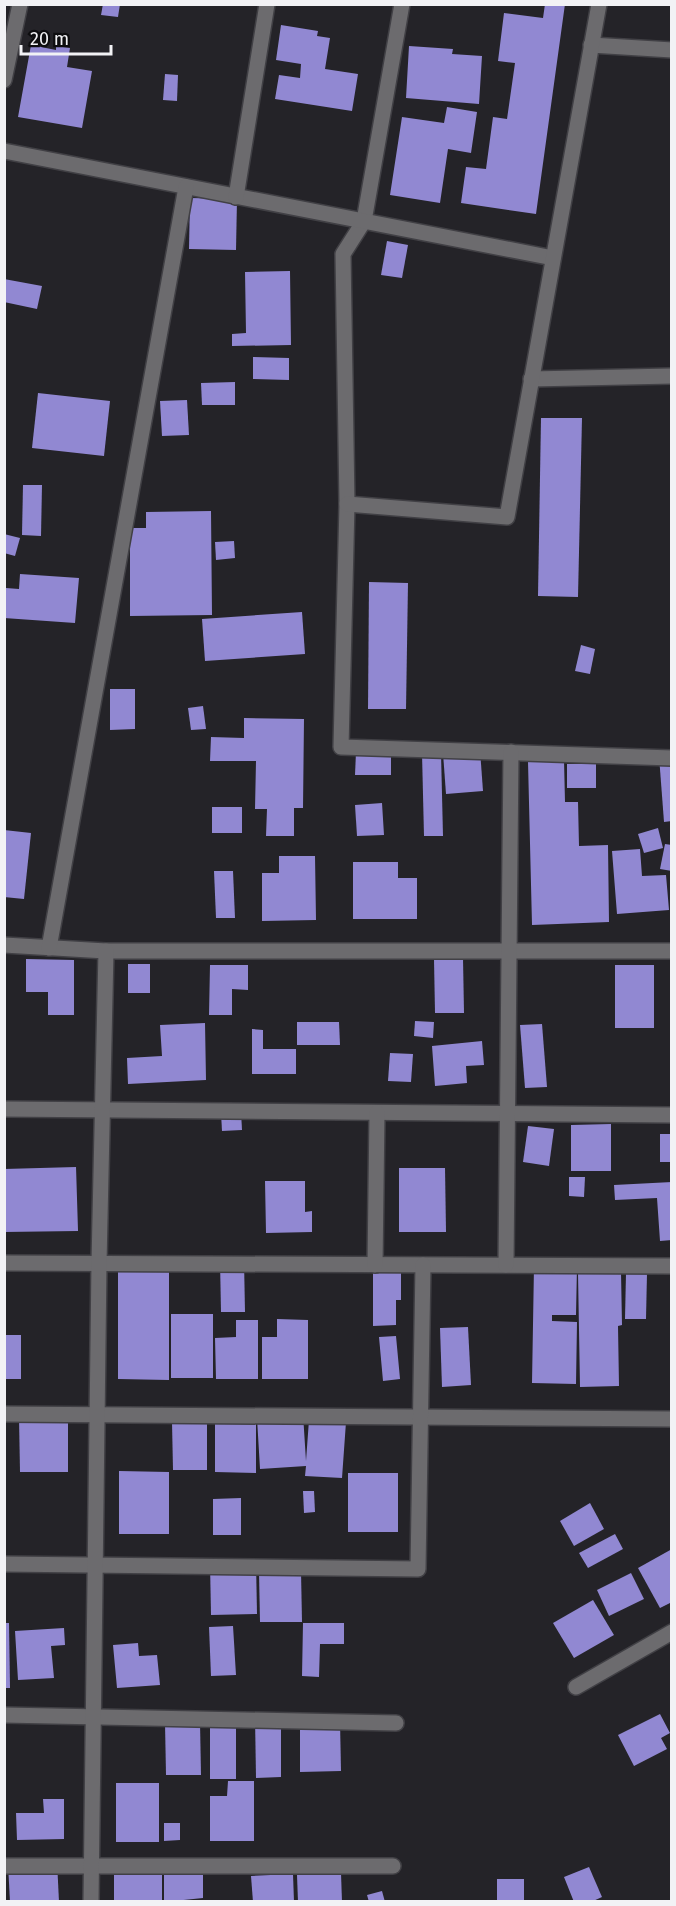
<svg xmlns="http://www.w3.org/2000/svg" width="676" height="1906" font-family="'Fira Sans',sans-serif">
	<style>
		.building { fill: #9188d2 }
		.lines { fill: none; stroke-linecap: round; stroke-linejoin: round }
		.street-casing { stroke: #414045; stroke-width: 18 }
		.street { stroke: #6c6b6e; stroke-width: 15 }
	</style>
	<rect width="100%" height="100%" fill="#242328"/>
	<g class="building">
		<polygon points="103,4 120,4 118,17 101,15"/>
		<polygon points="545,4 565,4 536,214 461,203 466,167 486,169 493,117 507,119 515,63 498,61 504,13 543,18"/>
		<polygon points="281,25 318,31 317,36 330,38 325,69 358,74 352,111 275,99 279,75 300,78 301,64 276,60"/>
		<polygon points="31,45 56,50 56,46 70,48 67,67 92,71 82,128 18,117"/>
		<polygon points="409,46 453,49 452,54 482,56 479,104 406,98"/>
		<polygon points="165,74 178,75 177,101 163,100"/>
		<polygon points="447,107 477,112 471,153 448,149 440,203 390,195 402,117 444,123"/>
		<polygon points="190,198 237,199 236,250 189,249"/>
		<polygon points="387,241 408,245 402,278 381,275"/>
		<polygon points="290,271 291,345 232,346 232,334 246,333 245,272"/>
		<polygon points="4,279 42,286 37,309 4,302"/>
		<polygon points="253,357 289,358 289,380 253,379"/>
		<polygon points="235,382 235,405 202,405 201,383"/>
		<polygon points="38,393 110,401 104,456 32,448"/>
		<polygon points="187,400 189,435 162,436 160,401"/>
		<polygon points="541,418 582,418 578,597 538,596"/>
		<polygon points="23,485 42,485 41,536 22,535"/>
		<polygon points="211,511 212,615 130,616 130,528 146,528 146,512"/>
		<polygon points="4,534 20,538 15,556 4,553"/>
		<polygon points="234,541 235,558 216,560 215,542"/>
		<polygon points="20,574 79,578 75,623 4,618 6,588 19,589"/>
		<polygon points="369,582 408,583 406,709 368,709"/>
		<polygon points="302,612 305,654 205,661 202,619"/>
		<polygon points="581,645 595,649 590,674 575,671"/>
		<polygon points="110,689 135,689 135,729 110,730"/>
		<polygon points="203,706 206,729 191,730 188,708"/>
		<polygon points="244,718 304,719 303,808 294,808 294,836 266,836 267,809 255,809 256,761 210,761 211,737 244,738"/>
		<polygon points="480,750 483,791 446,794 443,753"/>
		<polygon points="356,752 391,752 391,775 355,775"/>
		<polygon points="422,753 441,753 443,836 424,836"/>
		<polygon points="672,755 672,821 664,822 659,756"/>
		<polygon points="564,760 565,802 578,802 579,846 608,845 609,922 532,925 528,762"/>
		<rect x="567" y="764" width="29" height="24"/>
		<polygon points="382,803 384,835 357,836 355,805"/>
		<rect x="212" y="807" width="30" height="26"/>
		<polygon points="658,828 663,848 644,853 638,834"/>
		<polygon points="4,830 31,833 24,899 4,897"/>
		<polygon points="665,844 672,845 672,871 660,869"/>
		<polygon points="640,849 642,876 666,875 669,910 617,914 612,851"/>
		<polygon points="279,856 315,856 316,920 262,921 262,873 279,873"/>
		<polygon points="353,862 398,862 398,878 417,878 417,919 353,919"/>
		<polygon points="214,871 233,871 235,918 216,918"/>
		<polygon points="463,958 464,1013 435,1013 434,959"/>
		<polygon points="26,959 74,960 74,1015 48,1015 48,992 26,992"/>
		<rect x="128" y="964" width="22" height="29"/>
		<polygon points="210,965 248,965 248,990 232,989 232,1015 209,1015"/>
		<rect x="615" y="965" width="39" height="63"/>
		<polygon points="415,1021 434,1022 433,1038 414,1036"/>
		<polygon points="297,1022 339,1022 340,1045 297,1045"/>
		<polygon points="205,1023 206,1080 128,1084 127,1058 162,1056 160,1025"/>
		<polygon points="542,1024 547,1087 525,1088 520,1025"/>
		<polygon points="252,1029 263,1030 263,1049 296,1049 296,1074 252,1074"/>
		<polygon points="482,1041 484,1065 466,1066 467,1083 435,1086 432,1046"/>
		<polygon points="390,1053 413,1054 411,1082 388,1081"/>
		<polygon points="241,1111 242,1130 222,1131 221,1113"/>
		<polygon points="611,1124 611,1171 571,1171 571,1125"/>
		<polygon points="528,1126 554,1129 549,1166 523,1162"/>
		<rect x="660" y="1134" width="12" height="28"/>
		<polygon points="76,1167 78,1231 4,1232 4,1169"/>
		<polygon points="399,1168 445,1168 446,1232 399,1232"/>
		<polygon points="569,1177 585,1177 584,1197 569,1196"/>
		<polygon points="265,1181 305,1181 305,1212 312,1211 312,1232 266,1233"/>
		<polygon points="672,1182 672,1240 660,1241 657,1198 615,1200 614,1185"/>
		<polygon points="169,1258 169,1380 118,1379 118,1259"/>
		<polygon points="220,1260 244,1260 245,1312 221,1312"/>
		<polygon points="534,1266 577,1267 576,1315 552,1315 552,1321 577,1322 576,1384 532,1383"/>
		<polygon points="373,1271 401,1271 401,1300 396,1300 396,1325 373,1326"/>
		<polygon points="621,1272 622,1325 618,1326 619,1386 580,1387 578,1273"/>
		<polygon points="626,1273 647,1273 646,1319 625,1319"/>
		<rect x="171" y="1314" width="42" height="64"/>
		<polygon points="277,1319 308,1320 308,1379 262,1379 262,1337 277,1337"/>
		<polygon points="236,1320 258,1320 258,1379 216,1379 215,1338 236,1337"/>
		<polygon points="468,1327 471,1385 442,1387 440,1328"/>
		<rect x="4" y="1335" width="17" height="44"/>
		<polygon points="396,1336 400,1379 383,1381 379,1337"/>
		<polygon points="303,1414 306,1461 309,1420 346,1422 342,1478 305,1476 306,1466 260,1469 257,1418"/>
		<polygon points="215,1416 256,1416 256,1473 215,1472"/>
		<polygon points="19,1417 68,1417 68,1472 20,1472"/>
		<polygon points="172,1422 207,1422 207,1470 173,1470"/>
		<polygon points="119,1471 169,1472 169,1534 119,1534"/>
		<rect x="348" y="1473" width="50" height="59"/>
		<polygon points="303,1491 314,1491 315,1512 304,1513"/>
		<polygon points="241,1498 241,1535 213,1535 213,1499"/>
		<polygon points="590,1503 604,1529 574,1546 560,1521"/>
		<polygon points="615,1534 623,1549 588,1568 579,1553"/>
		<polygon points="672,1549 672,1602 660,1608 638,1568"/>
		<polygon points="256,1562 257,1614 211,1615 210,1563"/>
		<polygon points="301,1571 302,1622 260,1622 259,1572"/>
		<polygon points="631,1573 644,1599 609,1616 597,1590"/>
		<polygon points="593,1600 614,1635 574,1658 553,1623"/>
		<polygon points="4,1623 9,1623 10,1688 4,1688"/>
		<polygon points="303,1623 344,1623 344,1644 320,1644 319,1677 302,1676"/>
		<polygon points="233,1626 236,1675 211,1676 209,1627"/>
		<polygon points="64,1628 65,1645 51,1646 54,1678 18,1680 15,1631"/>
		<polygon points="138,1643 139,1656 157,1655 160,1685 117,1688 113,1645"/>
		<polygon points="660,1714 670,1733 661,1738 667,1749 634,1766 618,1735"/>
		<polygon points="255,1717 281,1717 281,1777 256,1778"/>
		<polygon points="300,1721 340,1721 341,1771 300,1772"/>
		<polygon points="200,1722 201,1775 166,1775 165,1723"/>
		<polygon points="210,1725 236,1726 236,1779 210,1779"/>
		<polygon points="228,1781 254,1781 254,1841 210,1841 210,1796 227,1796"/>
		<rect x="116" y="1783" width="43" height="59"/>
		<polygon points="43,1799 64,1799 64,1839 17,1840 16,1813 44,1813"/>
		<polygon points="164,1823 180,1823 180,1840 164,1841"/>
		<polygon points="57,1861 59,1902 10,1902 8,1864"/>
		<polygon points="589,1867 602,1897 591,1902 574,1902 564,1877"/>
		<rect x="114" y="1872" width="48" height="30"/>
		<polygon points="341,1873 342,1902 298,1902 297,1875"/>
		<polygon points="293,1874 294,1902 253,1902 251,1876"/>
		<polygon points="164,1875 203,1875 203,1898 164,1902"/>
		<rect x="497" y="1879" width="27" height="23"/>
		<polygon points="382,1891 385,1902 369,1902 367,1895"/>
	</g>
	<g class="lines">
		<g class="street-casing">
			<g id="street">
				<polyline points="402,4 364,221 343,254 347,504 341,747 672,758"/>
				<polyline points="591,45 672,50"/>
				<polyline points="4,80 20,4"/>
				<polyline points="4,151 553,258"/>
				<polyline points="236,197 267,4"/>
				<polyline points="531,379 672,376"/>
				<polyline points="347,504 507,517 599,4"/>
				<polyline points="4,945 106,951 672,951"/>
				<polyline points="49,948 186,187"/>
				<polyline points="4,1109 672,1115"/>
				<polyline points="4,1263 672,1266"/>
				<polyline points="375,1265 377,1113"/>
				<polyline points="506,1265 511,752"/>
				<polyline points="4,1414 672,1419"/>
				<polyline points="4,1564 418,1569 423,1265"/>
				<polyline points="576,1687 672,1632"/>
				<polyline points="4,1715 396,1723"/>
				<polyline points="4,1866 393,1866"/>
				<polyline points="91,1902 99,1263 106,951"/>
			</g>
		</g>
		<use href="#street" class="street"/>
	</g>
	<rect width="676" height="1906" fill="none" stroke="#f2f2f5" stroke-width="12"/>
	<path d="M21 45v9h90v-9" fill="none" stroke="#f2f2f5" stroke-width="3"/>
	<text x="30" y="45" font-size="18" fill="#f2f2f5" stroke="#0d0d0f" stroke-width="4.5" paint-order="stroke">20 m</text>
</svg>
